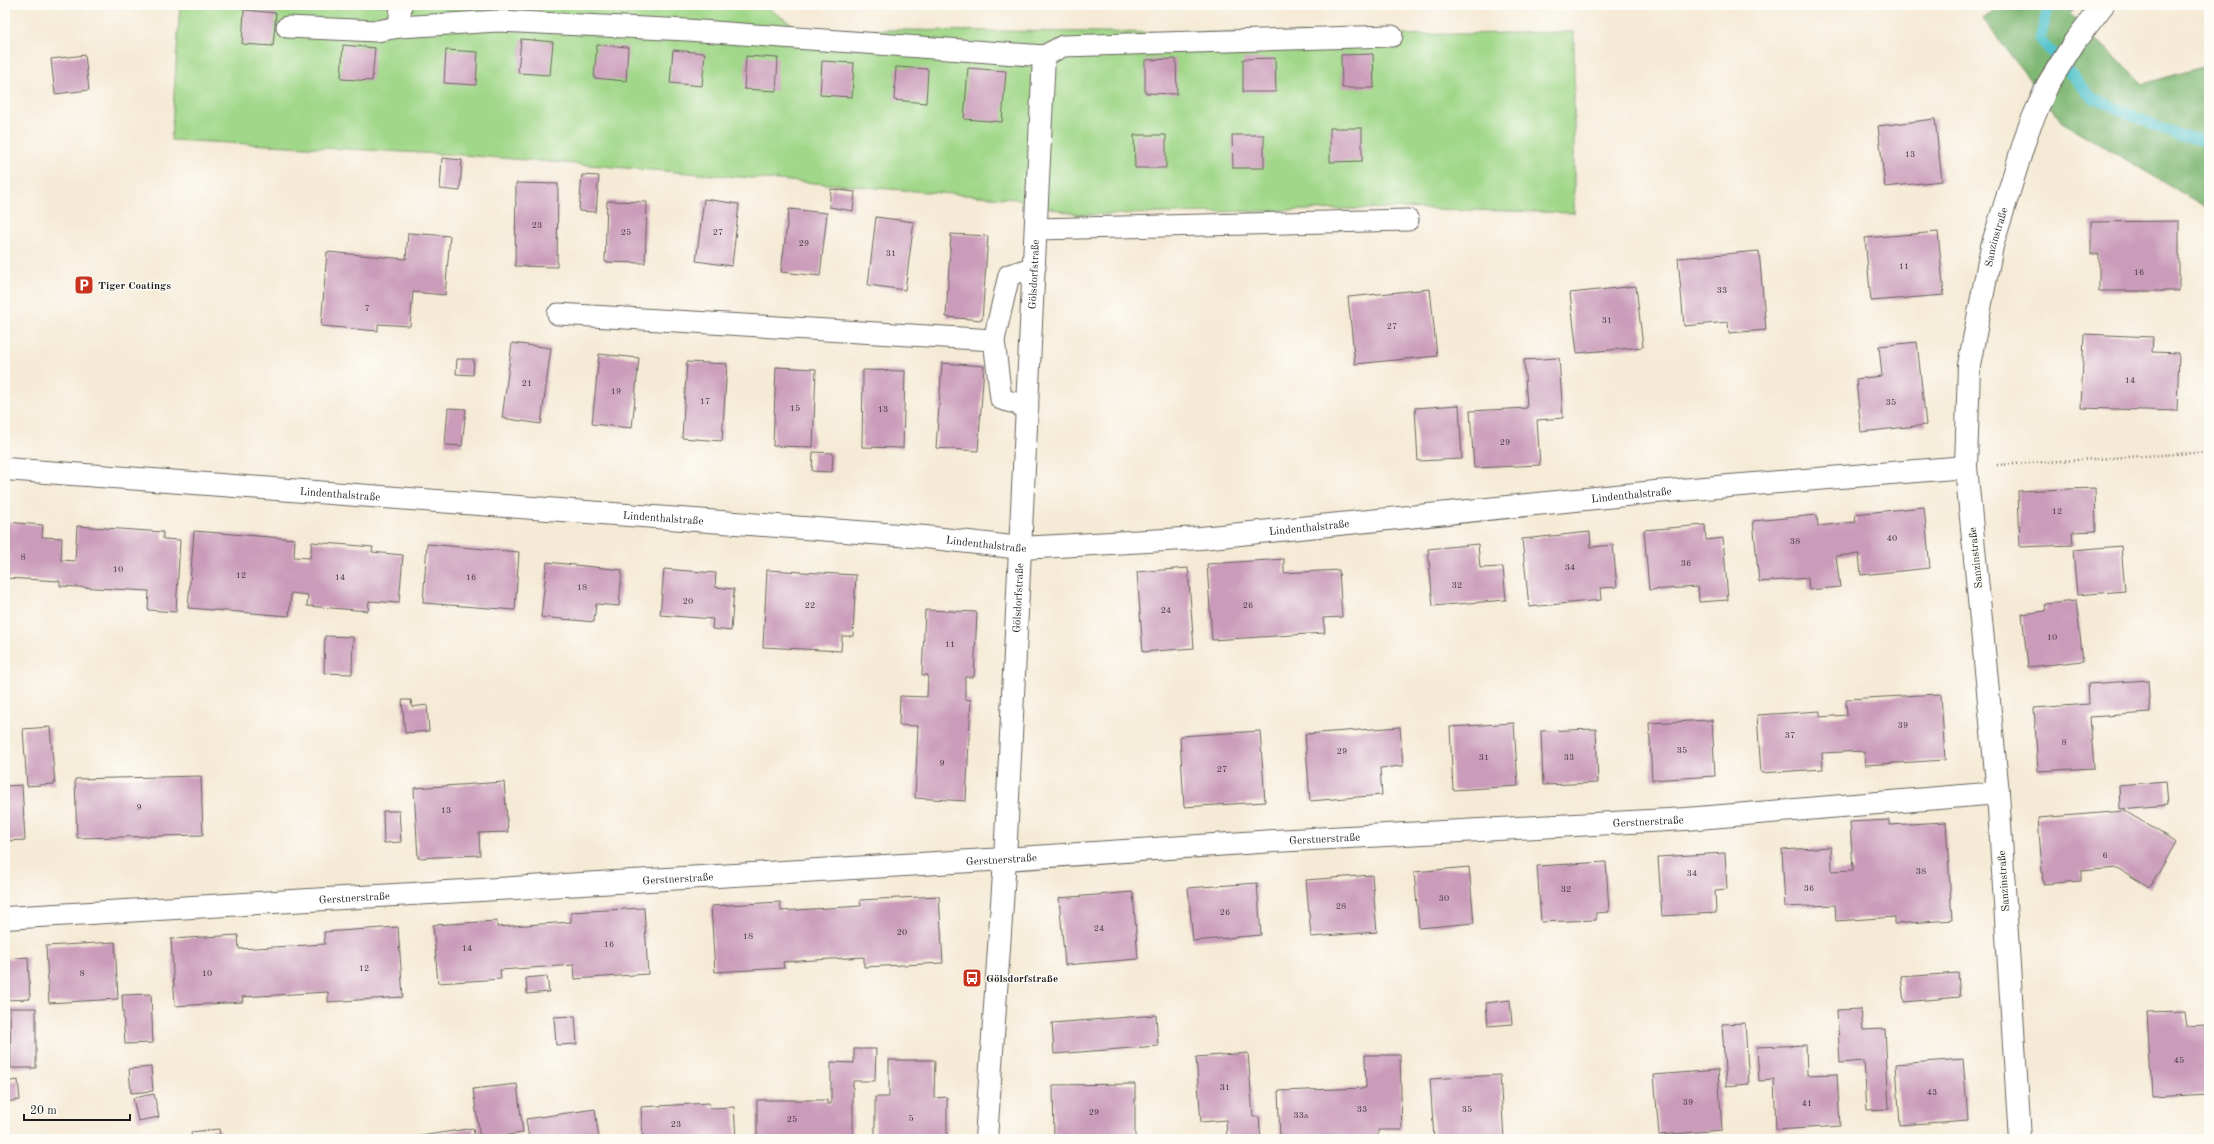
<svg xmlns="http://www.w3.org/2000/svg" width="2214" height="1144" font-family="'Old Standard TT',serif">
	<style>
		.green { fill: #a0d788; stroke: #5e7a52 }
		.forest { fill: #80b874; stroke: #4e6a48 }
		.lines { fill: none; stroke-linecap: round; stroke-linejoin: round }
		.stream { stroke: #57c4cd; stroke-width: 11 }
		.building { fill: #ca9cb9 }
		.service-casing { stroke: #68645d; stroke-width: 23 }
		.minor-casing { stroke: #68645d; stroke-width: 24 }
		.path { stroke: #68645d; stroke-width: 2.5; stroke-dasharray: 1 3; stroke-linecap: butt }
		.service { stroke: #fff; stroke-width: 21 }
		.minor { stroke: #fff; stroke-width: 22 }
		.labels { text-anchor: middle; stroke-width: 3; stroke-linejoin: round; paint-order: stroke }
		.number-label { font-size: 9px; fill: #483c43 }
		.street-label { font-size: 11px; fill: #1c1c1c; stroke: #fdfcf7 }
		.poi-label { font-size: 11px; font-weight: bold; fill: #1c1c1c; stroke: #fdfcf7; text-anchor: start }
	</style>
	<rect width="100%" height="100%" fill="#fdfcf7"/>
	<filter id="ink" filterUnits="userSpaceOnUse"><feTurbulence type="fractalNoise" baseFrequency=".025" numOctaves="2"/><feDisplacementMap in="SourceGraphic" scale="8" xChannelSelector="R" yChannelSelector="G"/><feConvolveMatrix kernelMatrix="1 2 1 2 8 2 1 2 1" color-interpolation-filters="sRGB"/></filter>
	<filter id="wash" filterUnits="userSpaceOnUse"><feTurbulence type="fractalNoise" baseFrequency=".012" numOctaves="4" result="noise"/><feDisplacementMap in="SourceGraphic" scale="16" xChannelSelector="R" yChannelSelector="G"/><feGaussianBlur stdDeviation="0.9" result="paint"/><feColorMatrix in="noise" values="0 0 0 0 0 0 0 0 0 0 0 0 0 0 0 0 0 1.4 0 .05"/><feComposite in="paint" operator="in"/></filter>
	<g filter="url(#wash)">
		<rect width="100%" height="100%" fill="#f5ead5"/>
		<polygon class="green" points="180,5 763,5 799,29 1396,35 1574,32 1574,213 1397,208 1078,215 1016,199 463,155 171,140"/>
		<polygon class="forest" points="2001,5 2076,5 2070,14 2143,84 2209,65 2209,207 2204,206 2062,122 1983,19"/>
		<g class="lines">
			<polyline class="stream" points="2049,5 2040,39 2091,97 2179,136 2209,141"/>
		</g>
		<g id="blocks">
			<g class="building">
				<polygon points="244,10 276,13 273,46 242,44"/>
				<polygon points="521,39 553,42 550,75 518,73"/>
				<polygon points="343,45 375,48 372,81 341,79"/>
				<polygon points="597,45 628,47 626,81 594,78"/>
				<polygon points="446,50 478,52 476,85 444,83"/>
				<polygon points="673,50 705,53 702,86 670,83"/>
				<polygon points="1373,54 1374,88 1342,88 1341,55"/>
				<polygon points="85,55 89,90 55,94 51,59"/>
				<polygon points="746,56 778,58 776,91 744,89"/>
				<polygon points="1275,58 1276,92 1243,92 1243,59"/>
				<polygon points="1176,59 1177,94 1145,93 1145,60"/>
				<polygon points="822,61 854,63 852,97 820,95"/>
				<polygon points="896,67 928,69 926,103 894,100"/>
				<polygon points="968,68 1006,71 1002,122 964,119"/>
				<polygon points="1935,119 1942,181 1885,187 1878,126"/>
				<polygon points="1330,128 1362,128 1362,161 1330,162"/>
				<polygon points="1134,135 1166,135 1166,168 1135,168"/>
				<polygon points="1232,135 1264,135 1264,168 1233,168"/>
				<polygon points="442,158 462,160 460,191 440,189"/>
				<polygon points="582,175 599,176 596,212 579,211"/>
				<polygon points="516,183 558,184 557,267 515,266"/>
				<polygon points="831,189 855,192 853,211 829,207"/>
				<polygon points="704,199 739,204 732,266 696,261"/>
				<polygon points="607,201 647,202 645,263 605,262"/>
				<polygon points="789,209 827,213 820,276 781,272"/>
				<polygon points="876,217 914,222 905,290 868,285"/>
				<polygon points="2179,221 2179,291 2099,291 2099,254 2091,254 2091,222"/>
				<polygon points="1938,232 1944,295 1871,301 1865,238"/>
				<polygon points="408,233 450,236 445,295 413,292 410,326 378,324 378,331 321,326 327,252 406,259"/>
				<polygon points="951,234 988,236 982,320 946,317"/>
				<polygon points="1759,251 1766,330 1729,333 1728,322 1684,326 1678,258"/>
				<polygon points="1636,286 1643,347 1577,353 1570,293"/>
				<polygon points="1430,289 1437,356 1355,364 1348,297"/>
				<polygon points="2084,334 2153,337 2152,352 2179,353 2177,411 2081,408"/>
				<polygon points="1917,342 1926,425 1861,432 1856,379 1882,376 1879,346"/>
				<polygon points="512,343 551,348 541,424 502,418"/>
				<polygon points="599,354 639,358 632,428 592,424"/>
				<polygon points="1559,358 1563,418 1537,420 1540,465 1474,468 1470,411 1527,408 1524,360"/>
				<polygon points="457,359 474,359 473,375 456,374"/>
				<polygon points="687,362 727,364 722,441 682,438"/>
				<polygon points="942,363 984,366 978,451 936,448"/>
				<polygon points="776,367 816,369 813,447 773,446"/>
				<polygon points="863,370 905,371 903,448 862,447"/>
				<polygon points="1459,405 1462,459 1418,461 1415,408"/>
				<polygon points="448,408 466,409 462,446 445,445"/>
				<polygon points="813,452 833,453 832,472 812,471"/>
				<polygon points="2095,488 2096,531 2072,532 2073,545 2020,547 2018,491"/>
				<polygon points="1924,507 1930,568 1861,575 1859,554 1836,556 1840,587 1809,590 1808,578 1759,582 1753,521 1817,515 1818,526 1856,522 1855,514"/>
				<polygon points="5,522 43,525 42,537 62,538 61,560 75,561 77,526 163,532 163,539 180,540 176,612 148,610 149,591 60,586 60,581 5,578"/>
				<polygon points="1705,525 1706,540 1723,538 1728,600 1699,602 1698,587 1649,590 1644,530"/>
				<polygon points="194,531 295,539 294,557 310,558 312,542 373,547 372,552 403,555 399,603 369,601 368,611 307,606 308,595 291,593 289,616 188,608"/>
				<polygon points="1590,532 1591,547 1613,545 1617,587 1600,588 1601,600 1529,607 1522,539"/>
				<polygon points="427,544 519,552 515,610 423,603"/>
				<polygon points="1478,544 1480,568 1503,567 1506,600 1433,606 1428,549"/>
				<polygon points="2121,546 2125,591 2077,595 2073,550"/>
				<polygon points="1284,559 1284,573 1339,570 1342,617 1323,618 1325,633 1212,640 1207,564"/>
				<polygon points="547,562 622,570 619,606 596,604 594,622 541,617"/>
				<polygon points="1188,568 1194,648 1143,652 1137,572"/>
				<polygon points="664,569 716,573 715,587 734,589 731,631 712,629 713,619 660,615"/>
				<polygon points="767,570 856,575 853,636 842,636 841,651 763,647"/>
				<polygon points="2076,601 2083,661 2028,667 2022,614 2046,611 2045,604"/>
				<polygon points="925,610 977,612 974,677 965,677 965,699 971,700 966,801 915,798 918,726 899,725 900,696 927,697 928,675 922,675"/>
				<polygon points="325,636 353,637 352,674 324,673"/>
				<polygon points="2148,680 2150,713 2090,717 2094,768 2038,771 2034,708 2089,704 2088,684"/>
				<polygon points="1941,694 1945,760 1865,765 1864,751 1822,753 1823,769 1761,773 1757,715 1820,711 1820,717 1847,715 1846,699"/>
				<polygon points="402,700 411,700 412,707 427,705 429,731 405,733"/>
				<polygon points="1712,720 1715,776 1652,780 1649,723"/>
				<polygon points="1514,723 1518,786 1453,790 1450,727"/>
				<polygon points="50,727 55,784 27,786 23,729"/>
				<polygon points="1400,727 1403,766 1380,768 1382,795 1310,801 1305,734"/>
				<polygon points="1596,729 1598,783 1543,785 1541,731"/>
				<polygon points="1260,731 1265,802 1184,807 1180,736"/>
				<polygon points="201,776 203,835 77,838 75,779"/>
				<polygon points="2166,781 2168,805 2120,809 2119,785"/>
				<polygon points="504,782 508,832 479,833 480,855 418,858 414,788"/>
				<polygon points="22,785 25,840 5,841 5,786"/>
				<polygon points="383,811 399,811 401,842 384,843"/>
				<polygon points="2125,811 2176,842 2150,888 2118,868 2081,871 2081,881 2043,884 2038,818"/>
				<polygon points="1889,820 1889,825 1946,822 1952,920 1895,924 1895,917 1836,921 1835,905 1785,907 1782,850 1831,847 1832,871 1853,870 1850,822"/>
				<polygon points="1725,853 1727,889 1715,890 1716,913 1662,916 1658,857"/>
				<polygon points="1606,862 1609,912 1596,913 1596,920 1541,922 1537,866"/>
				<polygon points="1469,867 1474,923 1419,928 1414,872"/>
				<polygon points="1372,875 1377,932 1311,937 1306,880"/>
				<polygon points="1257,883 1261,935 1193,941 1188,888"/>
				<polygon points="1133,892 1138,959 1065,965 1059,898"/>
				<polygon points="939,896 943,963 864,967 864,957 783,962 784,968 715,972 711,906 780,902 781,911 861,906 860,900"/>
				<polygon points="644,908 648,974 575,979 574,965 500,970 501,979 438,983 433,925 497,921 497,927 571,922 571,912"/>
				<polygon points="398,927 403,997 328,1002 328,992 242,997 243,1002 175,1006 171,939 238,935 239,949 325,944 324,932"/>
				<polygon points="115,942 118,999 49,1003 46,946"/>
				<polygon points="28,957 30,999 5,1000 5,959"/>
				<polygon points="1958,973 1960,997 1904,1002 1901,977"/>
				<polygon points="547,976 549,992 527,994 526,978"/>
				<polygon points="151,994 153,1043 125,1044 122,995"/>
				<polygon points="1510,1000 1512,1024 1488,1026 1486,1003"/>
				<polygon points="10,1008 36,1008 36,1068 11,1068"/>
				<polygon points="1861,1009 1863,1030 1885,1029 1889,1109 1867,1110 1864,1061 1840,1063 1837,1010"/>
				<polygon points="2184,1011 2186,1026 2209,1025 2209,1094 2152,1097 2147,1012"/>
				<polygon points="1156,1015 1158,1046 1054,1054 1052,1023"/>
				<polygon points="575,1016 577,1044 556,1045 554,1017"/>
				<polygon points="1745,1023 1749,1084 1726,1086 1722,1024"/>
				<polygon points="1806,1045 1807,1075 1837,1074 1840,1126 1776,1130 1774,1080 1759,1081 1757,1047"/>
				<polygon points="854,1049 876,1049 875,1081 853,1081 853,1136 827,1135 827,1139 757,1139 757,1100 827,1100 827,1104 831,1104 831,1062 854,1063"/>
				<polygon points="1248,1053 1253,1117 1259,1117 1261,1139 1227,1139 1226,1120 1201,1122 1196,1057"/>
				<polygon points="1365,1055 1400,1055 1402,1130 1378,1130 1378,1139 1280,1139 1278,1091 1366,1088"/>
				<polygon points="1963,1059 1968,1120 1900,1125 1896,1064"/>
				<polygon points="889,1060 935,1060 934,1098 947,1097 947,1139 875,1139 875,1097 889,1097"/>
				<polygon points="151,1067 153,1091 131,1093 129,1069"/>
				<polygon points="1718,1070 1722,1130 1659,1135 1654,1075"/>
				<polygon points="1500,1075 1504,1139 1434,1139 1430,1079"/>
				<polygon points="18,1080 20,1100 5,1102 5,1082"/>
				<polygon points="517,1084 523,1133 480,1139 473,1089"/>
				<polygon points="1135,1084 1135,1139 1054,1139 1053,1085"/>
				<polygon points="154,1094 159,1117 138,1121 133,1098"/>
				<polygon points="709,1103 710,1108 734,1107 736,1139 643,1139 641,1107"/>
				<polygon points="595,1109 599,1139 529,1139 526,1119"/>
				<polygon points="473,1128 475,1139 408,1139 408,1138"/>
				<polygon points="219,1129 221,1139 192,1139 191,1132"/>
			</g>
		</g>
	</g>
	<g filter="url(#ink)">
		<use href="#blocks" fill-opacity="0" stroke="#68645d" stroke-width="1"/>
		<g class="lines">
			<g class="service-casing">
				<g id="service">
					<polyline points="401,5 399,27 498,21 687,30 1044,56 1063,46 1392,36"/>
					<polyline points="287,27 377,31 399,27"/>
					<polyline points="1037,229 1408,220"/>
					<polyline points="558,314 994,340 1001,399 1028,407"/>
					<polyline points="994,340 1009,275 1035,267"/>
				</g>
			</g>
			<g class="minor-casing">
				<g id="minor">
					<path id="s1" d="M 5,469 L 925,537 L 1021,548 L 1201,538 L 1655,492 L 1966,467"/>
					<path id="s2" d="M 5,918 L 1005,859 L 1274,841 L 1686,819 L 1998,793"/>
					<path id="s3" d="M 986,1139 L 1005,859 L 1044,56"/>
					<path id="s4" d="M 2020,1139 L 1998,793 L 1966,467 L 1969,365 L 1992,246 L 2028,130 L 2048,84 L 2075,41 L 2103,5"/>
				</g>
			</g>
			<polyline class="path" points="1997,465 2209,452"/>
			<use href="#service" class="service"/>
			<use href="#minor" class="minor"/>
		</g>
	</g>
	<defs>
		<g id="parking-square" transform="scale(1)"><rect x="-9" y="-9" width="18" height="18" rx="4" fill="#c8321e" stroke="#fdfcf7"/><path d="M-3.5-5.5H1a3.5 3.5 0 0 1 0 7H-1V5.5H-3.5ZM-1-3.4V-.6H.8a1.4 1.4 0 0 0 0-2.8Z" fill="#fff"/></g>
		<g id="bus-square" transform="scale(1)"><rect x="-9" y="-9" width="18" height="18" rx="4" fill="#c8321e" stroke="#fdfcf7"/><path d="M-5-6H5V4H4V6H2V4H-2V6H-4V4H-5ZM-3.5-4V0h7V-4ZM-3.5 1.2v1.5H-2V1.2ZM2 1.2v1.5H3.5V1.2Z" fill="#fff"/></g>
	</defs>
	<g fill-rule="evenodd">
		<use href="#parking-square" x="84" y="285"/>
		<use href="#bus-square" x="972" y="978"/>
	</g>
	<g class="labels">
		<g class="number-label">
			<text x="1910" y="157">13</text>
			<text x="537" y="228">23</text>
			<text x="626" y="235">25</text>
			<text x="718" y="235">27</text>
			<text x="804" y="246">29</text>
			<text x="891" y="256">31</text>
			<text x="1904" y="269">11</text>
			<text x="2139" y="275">16</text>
			<text x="1722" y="293">33</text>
			<text x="367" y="311">7</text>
			<text x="1607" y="323">31</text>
			<text x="1392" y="329">27</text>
			<text x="2130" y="383">14</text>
			<text x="527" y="386">21</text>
			<text x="616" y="394">19</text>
			<text x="705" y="404">17</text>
			<text x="1891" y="405">35</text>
			<text x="795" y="411">15</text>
			<text x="883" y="412">13</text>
			<text x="1505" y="445">29</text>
			<text x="2057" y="514">12</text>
			<text x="1892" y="541">40</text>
			<text x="1795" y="544">38</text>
			<text x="23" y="560">8</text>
			<text x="1686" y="566">36</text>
			<text x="1570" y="570">34</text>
			<text x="118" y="572">10</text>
			<text x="241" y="578">12</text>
			<text x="340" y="580">14</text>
			<text x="471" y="580">16</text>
			<text x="1457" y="588">32</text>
			<text x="582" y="590">18</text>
			<text x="688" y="604">20</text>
			<text x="810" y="608">22</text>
			<text x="1248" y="608">26</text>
			<text x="1166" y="613">24</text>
			<text x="2052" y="640">10</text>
			<text x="950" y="647">11</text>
			<text x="1903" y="728">39</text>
			<text x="1790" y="738">37</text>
			<text x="2064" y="745">8</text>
			<text x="1682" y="753">35</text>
			<text x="1342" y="754">29</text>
			<text x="1484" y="760">31</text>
			<text x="1569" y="760">33</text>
			<text x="942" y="766">9</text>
			<text x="1222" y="772">27</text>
			<text x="139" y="810">9</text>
			<text x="446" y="813">13</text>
			<text x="2105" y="858">6</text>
			<text x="1921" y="874">38</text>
			<text x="1692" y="876">34</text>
			<text x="1809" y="891">36</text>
			<text x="1566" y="892">32</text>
			<text x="1444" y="901">30</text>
			<text x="1341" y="909">28</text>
			<text x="1225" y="915">26</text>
			<text x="1099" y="931">24</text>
			<text x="902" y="935">20</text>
			<text x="748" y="939">18</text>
			<text x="609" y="947">16</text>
			<text x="467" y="951">14</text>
			<text x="364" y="971">12</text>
			<text x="82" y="976">8</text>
			<text x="207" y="976">10</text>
			<text x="2179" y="1063">45</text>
			<text x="1225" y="1090">31</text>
			<text x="1932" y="1095">43</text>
			<text x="1688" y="1105">39</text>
			<text x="1807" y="1106">41</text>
			<text x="1362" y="1112">33</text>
			<text x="1467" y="1112">35</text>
			<text x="1094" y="1115">29</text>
			<text x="1301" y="1118">33a</text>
			<text x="911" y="1121">5</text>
			<text x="792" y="1122">25</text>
			<text x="676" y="1127">23</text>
		</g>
		<g class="street-label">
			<text dy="4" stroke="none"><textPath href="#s4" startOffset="907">Sanzinstraße</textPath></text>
			<text dy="4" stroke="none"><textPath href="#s3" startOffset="866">Gölsdorfstraße</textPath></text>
			<text dy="4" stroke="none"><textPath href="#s1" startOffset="336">Lindenthalstraße</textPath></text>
			<text dy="4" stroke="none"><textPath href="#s1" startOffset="1632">Lindenthalstraße</textPath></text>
			<text dy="4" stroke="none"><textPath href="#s1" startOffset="660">Lindenthalstraße</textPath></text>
			<text dy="4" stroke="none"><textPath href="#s1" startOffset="1308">Lindenthalstraße</textPath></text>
			<text dy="4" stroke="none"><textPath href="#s1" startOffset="984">Lindenthalstraße</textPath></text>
			<text transform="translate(1975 558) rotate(-96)" y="4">Sanzinstraße</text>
			<text dy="4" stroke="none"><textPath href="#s3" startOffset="542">Gölsdorfstraße</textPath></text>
			<text dy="4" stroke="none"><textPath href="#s2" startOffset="1646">Gerstnerstraße</textPath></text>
			<text dy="4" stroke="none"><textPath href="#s2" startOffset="1322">Gerstnerstraße</textPath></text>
			<text dy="4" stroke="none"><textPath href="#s2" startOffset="998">Gerstnerstraße</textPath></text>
			<text dy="4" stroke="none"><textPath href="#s2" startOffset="674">Gerstnerstraße</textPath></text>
			<text transform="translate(2003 881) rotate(-94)" y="4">Sanzinstraße</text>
			<text dy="4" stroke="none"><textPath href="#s2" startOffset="350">Gerstnerstraße</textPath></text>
		</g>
		<g class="poi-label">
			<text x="98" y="289">Tiger Coatings</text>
			<text x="986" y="982">Gölsdorfstraße</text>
		</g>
	</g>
	<rect width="2214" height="1144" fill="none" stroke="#fdfcf7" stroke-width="20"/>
	<path d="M24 1114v6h106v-6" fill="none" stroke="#1c1c1c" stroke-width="2"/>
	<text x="30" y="1114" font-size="12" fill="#1c1c1c" stroke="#fdfcf7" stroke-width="3" paint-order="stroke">20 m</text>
</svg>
